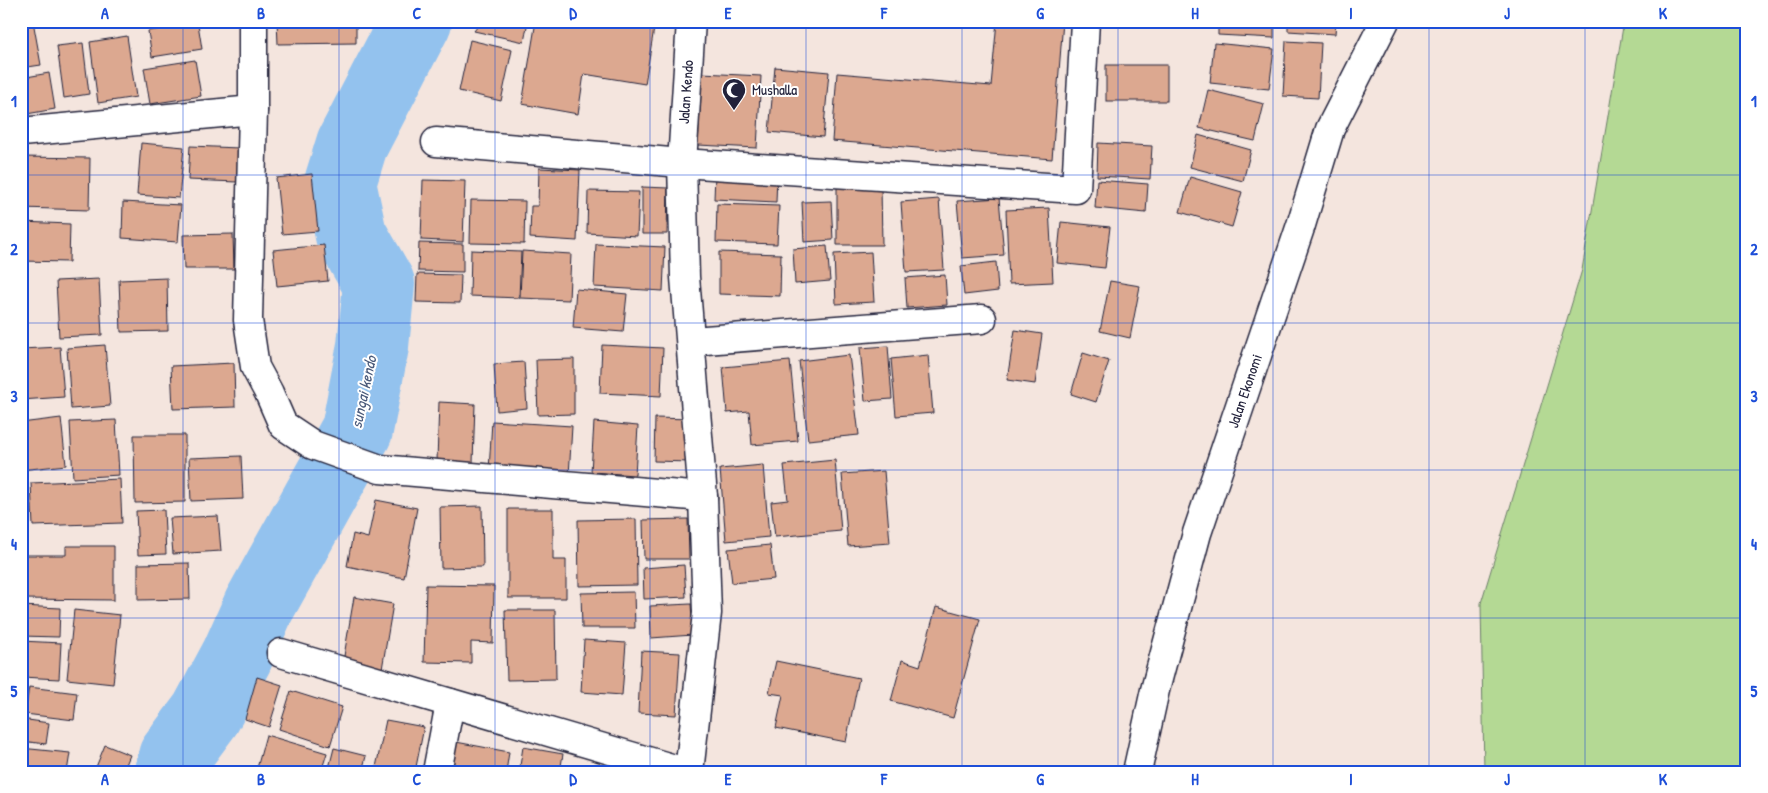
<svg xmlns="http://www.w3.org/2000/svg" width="1768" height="793" font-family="'Patrick Hand',sans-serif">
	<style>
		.green { fill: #b4d994; stroke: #6b7e68 }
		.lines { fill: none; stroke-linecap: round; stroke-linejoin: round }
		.river { stroke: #93c2ee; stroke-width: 72 }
		.building { fill: #dca890; stroke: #22223b }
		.street-casing { stroke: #22223b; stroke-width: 31 }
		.secondary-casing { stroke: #22223b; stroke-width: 31 }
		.street { stroke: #fff; stroke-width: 28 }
		.secondary { stroke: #fff; stroke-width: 28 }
		.grid { fill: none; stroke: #1d4ed8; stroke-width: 1; stroke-opacity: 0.55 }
		.labels { text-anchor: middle; stroke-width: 4; stroke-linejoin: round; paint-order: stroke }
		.poi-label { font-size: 15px; fill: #22223b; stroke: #fff; text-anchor: start }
		.street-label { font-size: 15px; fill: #22223b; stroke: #fff }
		.water-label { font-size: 16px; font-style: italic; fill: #4a5a7a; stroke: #fff }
		.neatline { fill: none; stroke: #1d4ed8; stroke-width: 2 }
		.grid-label { font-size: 16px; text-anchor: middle; font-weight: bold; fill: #1d4ed8 }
	</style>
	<rect width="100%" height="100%" fill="#f4e5de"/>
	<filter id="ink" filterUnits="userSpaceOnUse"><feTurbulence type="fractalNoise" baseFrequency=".02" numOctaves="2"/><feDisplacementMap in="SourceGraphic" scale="10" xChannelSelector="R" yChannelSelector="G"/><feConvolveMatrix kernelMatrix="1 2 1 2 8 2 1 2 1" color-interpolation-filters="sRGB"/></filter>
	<g filter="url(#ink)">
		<polygon class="green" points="1624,21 1747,21 1747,772 1484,772 1481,603 1582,270"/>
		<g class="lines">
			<polyline class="river" points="171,772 174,757 206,714 237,656 259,606 357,430 373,346 379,284 351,235 340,183 352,144 416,21"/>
		</g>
		<g class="building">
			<polygon points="21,21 33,21 41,65 21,68"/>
			<polygon points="277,21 356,21 356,43 278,44"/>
			<polygon points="482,21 528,21 524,42 474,31"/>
			<polygon points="536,21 655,22 645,84 584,74 578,114 522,104"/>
			<polygon points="997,21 1063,21 1052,159 832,141 837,73 991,86"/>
			<polygon points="1218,21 1274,21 1274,38 1218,35"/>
			<polygon points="1288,21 1336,21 1335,34 1288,31"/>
			<polygon points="198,24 202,49 152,57 148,31"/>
			<polygon points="127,36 136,97 98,103 90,42"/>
			<polygon points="470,40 512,50 501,101 459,91"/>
			<polygon points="1286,41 1321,43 1318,98 1283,96"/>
			<polygon points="83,43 89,94 64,98 57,46"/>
			<polygon points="1214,43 1274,49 1269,89 1210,83"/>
			<polygon points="195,60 201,96 150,104 144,68"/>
			<rect x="1106" y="65" width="61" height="36"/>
			<polygon points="775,67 829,72 823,137 769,132"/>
			<polygon points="49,73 55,109 21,115 21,78"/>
			<polygon points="702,73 761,76 757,148 698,145"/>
			<polygon points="1208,90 1264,104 1255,141 1199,128"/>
			<polygon points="1198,135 1251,150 1243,181 1190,167"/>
			<polygon points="141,143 184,147 179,198 137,195"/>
			<polygon points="1098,143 1152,146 1150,179 1097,176"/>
			<polygon points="190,146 239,148 237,182 188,180"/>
			<polygon points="21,157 90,158 89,210 21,208"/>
			<polygon points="539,168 580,170 577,241 530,238 531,206 538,206"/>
			<polygon points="312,174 318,231 282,234 276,178"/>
			<polygon points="715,174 777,176 776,202 714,199"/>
			<polygon points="1190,177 1242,192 1232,227 1180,212"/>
			<polygon points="423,180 465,181 463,242 421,240"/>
			<polygon points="1097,180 1148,184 1146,213 1095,208"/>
			<polygon points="837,186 881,186 882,245 837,245"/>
			<polygon points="642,187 668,188 667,234 642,234"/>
			<polygon points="588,191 639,192 637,236 587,233"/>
			<polygon points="999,198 1004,255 962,258 957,201"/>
			<polygon points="939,199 944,270 906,272 901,202"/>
			<polygon points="471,200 525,201 524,244 470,243"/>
			<polygon points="831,201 833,240 804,242 802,202"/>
			<polygon points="123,202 181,205 178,242 122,238"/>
			<polygon points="717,204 779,206 777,244 716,242"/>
			<polygon points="1049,208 1053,282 1009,284 1006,210"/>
			<polygon points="21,222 70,224 69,262 21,261"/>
			<polygon points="1061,222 1110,227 1105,268 1057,263"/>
			<polygon points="233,234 234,269 184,269 183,235"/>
			<polygon points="419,243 463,244 463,272 418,271"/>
			<polygon points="596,244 665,247 663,291 594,287"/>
			<polygon points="324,245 328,281 277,286 273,250"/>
			<polygon points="827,246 830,281 795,284 793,249"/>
			<polygon points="471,250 521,252 519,298 470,296"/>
			<polygon points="522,251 571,254 569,300 520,298"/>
			<polygon points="719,252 781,254 780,296 719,294"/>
			<polygon points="871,252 874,302 836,304 834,254"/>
			<polygon points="996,262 998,291 964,295 961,266"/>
			<polygon points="417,274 461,275 460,303 416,302"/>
			<polygon points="945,275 947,305 907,308 905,278"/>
			<polygon points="167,278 168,331 121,332 119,280"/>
			<polygon points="99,279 102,335 59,337 56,281"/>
			<polygon points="1110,281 1140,286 1130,338 1100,331"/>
			<polygon points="576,289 627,294 623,332 573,328"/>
			<polygon points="1015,330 1042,334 1035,384 1007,380"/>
			<polygon points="105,345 110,406 71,409 67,348"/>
			<polygon points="602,345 663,348 661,396 600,393"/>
			<polygon points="888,346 892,399 865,401 860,348"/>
			<polygon points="60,347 64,397 21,400 21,349"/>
			<polygon points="1083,353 1109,361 1096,402 1071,394"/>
			<polygon points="849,355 859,435 808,440 799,361"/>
			<polygon points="928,355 933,413 896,416 891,359"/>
			<polygon points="574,359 574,414 538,415 536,360"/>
			<polygon points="790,361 798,441 752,445 749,411 727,413 723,367"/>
			<polygon points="524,362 527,408 497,411 494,364"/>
			<polygon points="234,363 235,407 173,409 171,366"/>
			<polygon points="439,402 475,404 473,463 437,461"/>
			<polygon points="61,418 66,465 21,470 21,423"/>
			<polygon points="655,418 691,419 690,462 654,461"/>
			<polygon points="116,420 119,475 73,478 70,422"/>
			<polygon points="492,421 572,426 569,476 489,470"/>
			<polygon points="594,422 638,426 635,475 591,472"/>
			<polygon points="134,435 185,435 185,502 135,503"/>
			<polygon points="241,456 243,499 191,501 189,458"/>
			<polygon points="835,460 841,531 775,537 771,502 788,500 784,465"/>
			<polygon points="763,465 769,537 726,541 720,469"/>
			<polygon points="884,471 890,543 848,546 842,474"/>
			<polygon points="120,479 122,523 33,526 31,483"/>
			<polygon points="376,500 417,508 404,578 347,566 353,534 368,538"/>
			<polygon points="482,506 483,567 441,568 440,507"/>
			<polygon points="508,509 553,509 553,560 566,560 566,598 508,598"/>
			<polygon points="164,510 166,554 138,555 136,511"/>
			<polygon points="218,516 221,551 173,554 170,518"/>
			<polygon points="636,519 637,585 579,586 578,520"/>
			<polygon points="688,519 689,559 644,559 643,520"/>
			<polygon points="770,545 774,579 732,583 728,549"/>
			<polygon points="66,546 114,546 114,600 21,599 21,555 66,555"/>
			<polygon points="189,563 190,599 138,600 138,564"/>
			<polygon points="684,565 686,597 644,599 643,568"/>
			<polygon points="426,585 494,586 493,643 471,642 471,663 424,662"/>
			<polygon points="634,592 635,628 582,628 581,593"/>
			<polygon points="354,597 393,604 382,669 343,662"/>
			<polygon points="691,604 693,635 651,638 650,606"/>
			<polygon points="21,606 60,608 59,637 21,636"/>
			<polygon points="936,607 980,619 953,718 891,701 902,660 920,666"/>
			<polygon points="74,610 120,615 113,684 67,679"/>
			<polygon points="505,610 555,610 556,679 507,680"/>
			<polygon points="584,640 626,643 622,695 581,692"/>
			<polygon points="21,641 61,643 59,679 21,677"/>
			<polygon points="641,651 680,653 676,715 638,713"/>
			<polygon points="776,661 859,678 846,742 776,728 783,695 769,693"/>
			<polygon points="257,677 282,685 269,727 245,719"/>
			<polygon points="29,687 77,693 74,720 25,714"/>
			<polygon points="291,691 342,707 330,746 279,729"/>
			<polygon points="21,719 49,723 46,744 21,741"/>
			<polygon points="386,720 424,727 415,772 375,772"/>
			<polygon points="266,735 327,753 321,772 256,772"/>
			<polygon points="456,742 509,752 506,772 450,772"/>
			<polygon points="105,745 130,755 123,772 94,772"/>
			<polygon points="523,747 563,754 560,772 519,772"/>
			<polygon points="21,748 70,753 67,772 21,772"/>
			<polygon points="334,748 366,756 362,772 328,772"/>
		</g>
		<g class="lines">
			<g class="street-casing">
				<g id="street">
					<polyline points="253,110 248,320 255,367 269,393 283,425 313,445 380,469 703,497"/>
					<polyline points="21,132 253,110 253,21"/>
					<polyline points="436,142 682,163 1076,189 1085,21"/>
					<polyline points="682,163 685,277 703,497 707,613 689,772"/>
					<polyline points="692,341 982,319"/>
					<polyline points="281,653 685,772"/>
					<polyline points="437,772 450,703"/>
				</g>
			</g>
			<g class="secondary-casing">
				<g id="secondary">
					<polyline points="682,163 691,21"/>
					<polyline points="1137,772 1155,690 1197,533 1301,225 1330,129 1385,21"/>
				</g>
			</g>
			<use href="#street" class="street"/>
			<use href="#secondary" class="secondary"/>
		</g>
	</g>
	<path class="grid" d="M 183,21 L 183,772M 339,21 L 339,772M 495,21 L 495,772M 650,21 L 650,772M 806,21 L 806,772M 962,21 L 962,772M 1118,21 L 1118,772M 1273,21 L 1273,772M 1429,21 L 1429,772M 1585,21 L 1585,772M 21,175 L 1747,175M 21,323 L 1747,323M 21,470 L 1747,470M 21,618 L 1747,618"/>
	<defs>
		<g id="mosque-pin" transform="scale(1.25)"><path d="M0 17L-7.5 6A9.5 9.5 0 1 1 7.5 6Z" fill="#22223b" stroke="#fff"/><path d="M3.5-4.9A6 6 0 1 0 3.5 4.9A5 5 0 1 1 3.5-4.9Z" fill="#fff"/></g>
	</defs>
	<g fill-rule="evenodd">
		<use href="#mosque-pin" x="734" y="90"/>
	</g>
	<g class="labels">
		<g class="poi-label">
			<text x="752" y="95">Mushalla</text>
		</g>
		<g class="street-label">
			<text transform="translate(686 92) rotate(-86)" y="5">Jalan Kendo</text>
			<text transform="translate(1245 391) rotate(-71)" y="5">Jalan Ekonomi</text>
		</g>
		<g class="water-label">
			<text transform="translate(363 392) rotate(-78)" y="6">sungai kendo</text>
		</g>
	</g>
	<rect width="1768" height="793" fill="none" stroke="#fff" stroke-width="55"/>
	<rect x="28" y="28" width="1712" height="738" class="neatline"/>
	<g class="grid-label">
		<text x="105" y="19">A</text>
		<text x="261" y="19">B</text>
		<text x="417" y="19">C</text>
		<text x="573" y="19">D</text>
		<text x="728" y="19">E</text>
		<text x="884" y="19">F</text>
		<text x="1040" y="19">G</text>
		<text x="1195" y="19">H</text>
		<text x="1351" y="19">I</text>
		<text x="1507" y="19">J</text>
		<text x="1663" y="19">K</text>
		<text x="14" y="107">1</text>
		<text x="1754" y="107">1</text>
		<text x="14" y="255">2</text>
		<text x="1754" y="255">2</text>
		<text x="14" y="402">3</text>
		<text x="1754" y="402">3</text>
		<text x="14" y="550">4</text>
		<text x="1754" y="550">4</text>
		<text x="14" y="697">5</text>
		<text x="1754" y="697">5</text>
		<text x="105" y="785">A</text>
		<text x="261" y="785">B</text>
		<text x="417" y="785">C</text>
		<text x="573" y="785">D</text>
		<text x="728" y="785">E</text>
		<text x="884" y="785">F</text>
		<text x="1040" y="785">G</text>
		<text x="1195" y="785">H</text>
		<text x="1351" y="785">I</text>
		<text x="1507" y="785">J</text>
		<text x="1663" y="785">K</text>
	</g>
</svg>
